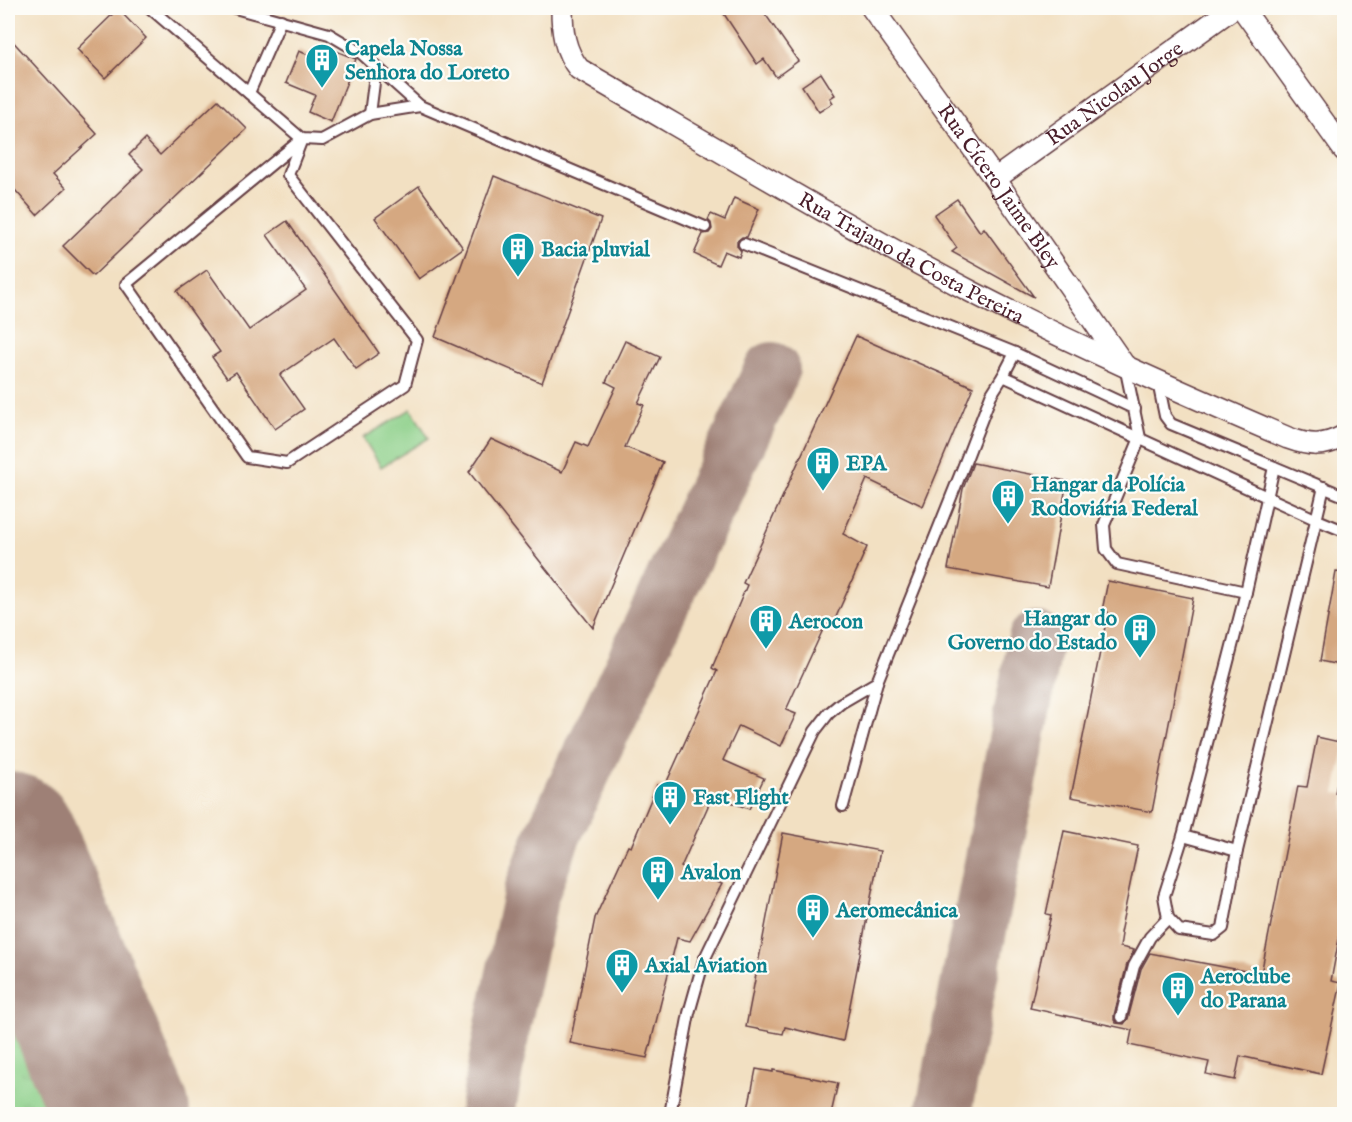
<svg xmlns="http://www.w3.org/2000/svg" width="1352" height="1122" font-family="'IM FELL English',serif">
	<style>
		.grass { fill: url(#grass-tufts); stroke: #6a775a; stroke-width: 1.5 }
		.pitch { fill: #8bcf88; stroke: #6a775a; stroke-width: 1.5 }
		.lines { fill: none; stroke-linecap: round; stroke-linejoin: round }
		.taxiway { stroke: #9e8076; stroke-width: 56 }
		.runway { stroke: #9e8076; stroke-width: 138 }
		.building { fill: #d5a881 }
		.service-casing { stroke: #633c42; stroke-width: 14 }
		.minor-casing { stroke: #633c42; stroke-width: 24 }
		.service { stroke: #fff; stroke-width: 10 }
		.minor { stroke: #fff; stroke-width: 21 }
		.labels { text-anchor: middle; stroke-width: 4.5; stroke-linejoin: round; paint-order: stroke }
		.culture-label { font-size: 21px; font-weight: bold; fill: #0d838f; stroke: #fdfcf7; text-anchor: start }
		.street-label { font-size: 21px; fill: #4a1f2b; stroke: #fdfcf7 }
	</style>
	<defs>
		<pattern id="grass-tufts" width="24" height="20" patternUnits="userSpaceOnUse" patternTransform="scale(1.5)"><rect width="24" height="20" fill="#8bcf88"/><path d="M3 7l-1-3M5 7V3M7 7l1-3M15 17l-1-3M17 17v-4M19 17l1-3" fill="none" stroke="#79b176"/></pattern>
	</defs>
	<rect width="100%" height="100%" fill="#fdfcf7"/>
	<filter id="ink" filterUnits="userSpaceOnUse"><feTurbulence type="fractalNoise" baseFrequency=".0167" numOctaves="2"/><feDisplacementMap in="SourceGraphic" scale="12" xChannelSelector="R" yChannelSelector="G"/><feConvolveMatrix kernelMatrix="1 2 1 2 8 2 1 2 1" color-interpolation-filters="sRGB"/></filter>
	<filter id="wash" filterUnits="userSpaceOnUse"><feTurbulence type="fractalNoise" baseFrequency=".008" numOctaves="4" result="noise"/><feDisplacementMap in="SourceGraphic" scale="24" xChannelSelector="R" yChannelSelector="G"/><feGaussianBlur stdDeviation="1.35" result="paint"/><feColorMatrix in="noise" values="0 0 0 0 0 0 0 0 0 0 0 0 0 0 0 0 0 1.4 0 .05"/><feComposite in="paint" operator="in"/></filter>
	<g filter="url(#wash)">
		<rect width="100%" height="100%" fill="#f2e0c2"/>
		<polygon class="grass" points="8,950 74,1114 8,1114"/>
		<polygon class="pitch" points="411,409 429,438 381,467 363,438"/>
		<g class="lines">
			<g class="taxiway">
				<polyline points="487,1114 503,1025 531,894 553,835 772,370"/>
				<polyline points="943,1114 1036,639"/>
			</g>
			<polyline class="runway" points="8,841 121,1114"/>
		</g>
		<g id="blocks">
			<g class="building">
				<polygon points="720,8 761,8 798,61 776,77 764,59 757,64"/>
				<polygon points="118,9 146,38 105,78 77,49"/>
				<polygon points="8,36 97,134 53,174 66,188 37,215 8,182"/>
				<polygon points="299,51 330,64 336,51 356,59 331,122 308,112 315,95 286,83"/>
				<polygon points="821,73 835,95 830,98 833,103 819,112 802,86"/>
				<polygon points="218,100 247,129 93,276 63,246 143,169 129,155 145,139 160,155"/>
				<polygon points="494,176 601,219 542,383 435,337"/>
				<polygon points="419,186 463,248 419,279 375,218"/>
				<polygon points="734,198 759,209 747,237 742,237 737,241 737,246 741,251 739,257 724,251 718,265 694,254 703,234 709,233 712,229 711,223 708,220 711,214 725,220"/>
				<polygon points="957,199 980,232 984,228 1034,297 952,252 957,248 934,215"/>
				<polygon points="287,221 379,353 356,369 334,338 280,375 304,409 275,429 236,372 227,378 212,357 220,352 177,291 207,270 249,330 306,290 267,235"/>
				<polygon points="856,336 973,387 923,506 867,479 843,534 867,547 832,626 826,623 786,710 796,714 781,746 739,726 723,760 764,778 749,809 713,795 681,867 722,884 690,941 677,938 647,1058 570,1043 595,918 628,846 631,847 657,785 664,788 717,671 712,668 747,585 743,583"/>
				<polygon points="625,341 660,357 638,403 644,405 625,447 663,462 593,628 469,472 491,439 562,472 576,442 588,447 616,387 606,382"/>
				<polygon points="973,463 1067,481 1048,587 948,569 963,489"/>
				<polygon points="1336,572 1344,573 1344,666 1320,661"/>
				<polygon points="1108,581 1193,598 1152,812 1071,797 1108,612 1102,611"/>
				<polygon points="1317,737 1344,743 1344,749 1335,793 1344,794 1344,912 1331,981 1341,983 1321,1074 1240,1056 1235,1080 1206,1074 1209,1062 1129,1045 1132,1030 1030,1008 1051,915 1046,914 1064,831 1138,846 1120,933 1122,934 1120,947 1134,950 1127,964 1114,1015 1114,1020 1116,1023 1124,1024 1128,1019 1141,969 1150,953 1261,974 1298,786 1307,787"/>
				<polygon points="783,833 880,851 843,1041 785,1027 783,1034 746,1027"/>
				<polygon points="756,1069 773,1072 773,1070 838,1083 831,1114 747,1114"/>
			</g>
		</g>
	</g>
	<g filter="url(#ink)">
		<use href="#blocks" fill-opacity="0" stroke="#633c42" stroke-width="1.5"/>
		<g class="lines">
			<g class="service-casing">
				<g id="service">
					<polyline points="150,8 302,139 322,140 370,114 420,106"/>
					<polyline points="235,8 329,34 361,53 420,106 705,227"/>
					<polyline points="249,93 281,20"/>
					<polyline points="370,114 376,67"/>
					<polygon points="302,139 288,175 417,340 405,385 287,463 247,457 126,284"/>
					<polyline points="744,244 1015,353 1135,409"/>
					<polyline points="1125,366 1140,438 1104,525 1106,549 1117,564 1246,592"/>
					<polyline points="1003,376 1315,519 1344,531"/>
					<polyline points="1158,382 1165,416 1171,424 1344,496"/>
					<polyline points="1274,467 1246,592 1183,836 1164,896 1168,918 1179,930 1214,935 1223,928 1237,851 1324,487"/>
					<polyline points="843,806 877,682"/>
					<polyline points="1183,836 1237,851"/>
					<polyline points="1121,1017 1134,966 1150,937 1168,918"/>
					<polyline points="670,1114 689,1013 704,960 815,731 829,713 841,703 877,682 964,465 991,395 1003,376 1015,353"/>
				</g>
			</g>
			<g class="minor-casing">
				<g id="minor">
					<path id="s1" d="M 562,8 C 562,31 564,50 579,69 C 709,144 838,222 970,291 C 1074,345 1181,392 1288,438 C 1310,446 1323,447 1344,436"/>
					<path id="s2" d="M 872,8 L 995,179 L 1124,365"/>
					<polyline points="1242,8 1344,150"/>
					<path id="s3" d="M 995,179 L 1233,8"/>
				</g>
			</g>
			<use href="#service" class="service"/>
			<use href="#minor" class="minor"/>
		</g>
	</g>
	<defs>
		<g id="building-pin" transform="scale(1.725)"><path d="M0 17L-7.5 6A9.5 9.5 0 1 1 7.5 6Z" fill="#0f9aa8" stroke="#fdfcf7"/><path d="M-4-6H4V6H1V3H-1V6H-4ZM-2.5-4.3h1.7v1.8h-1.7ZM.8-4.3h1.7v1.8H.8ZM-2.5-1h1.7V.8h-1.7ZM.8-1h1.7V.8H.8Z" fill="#fff"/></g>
	</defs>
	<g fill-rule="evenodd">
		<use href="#building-pin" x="322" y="60"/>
		<use href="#building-pin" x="518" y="249"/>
		<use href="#building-pin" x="823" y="463"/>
		<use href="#building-pin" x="1008" y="496"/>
		<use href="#building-pin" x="766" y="621"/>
		<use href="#building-pin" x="1140" y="630"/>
		<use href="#building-pin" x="670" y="797"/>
		<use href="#building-pin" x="658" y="872"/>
		<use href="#building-pin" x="813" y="910"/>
		<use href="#building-pin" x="622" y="965"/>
		<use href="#building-pin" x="1178" y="988"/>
	</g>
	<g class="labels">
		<g class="culture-label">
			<text x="345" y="55">Capela Nossa<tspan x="345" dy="24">Senhora do Loreto</tspan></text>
			<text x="541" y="256">Bacia pluvial</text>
			<text x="846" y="470">EPA</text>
			<text x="1031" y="491">Hangar da Polícia<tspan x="1031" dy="24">Rodoviária Federal</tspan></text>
			<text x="1117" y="625" text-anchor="end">Hangar do<tspan x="1117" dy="24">Governo do Estado</tspan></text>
			<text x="789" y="628">Aerocon</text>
			<text x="693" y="804">Fast Flight</text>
			<text x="681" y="879">Avalon</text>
			<text x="836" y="917">Aeromecânica</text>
			<text x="645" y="972">Axial Aviation</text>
			<text x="1201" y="983">Aeroclube<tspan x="1201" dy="24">do Parana</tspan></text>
		</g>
		<g class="street-label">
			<text dy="7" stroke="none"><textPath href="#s3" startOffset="147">Rua Nicolau Jorge</textPath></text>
			<text dy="7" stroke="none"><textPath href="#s2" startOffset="219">Rua Cícero Jaime Bley</textPath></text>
			<text dy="7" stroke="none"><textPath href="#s1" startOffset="447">Rua Trajano da Costa Pereira</textPath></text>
		</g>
	</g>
	<rect width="1352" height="1122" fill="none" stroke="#fdfcf7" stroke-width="30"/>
</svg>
